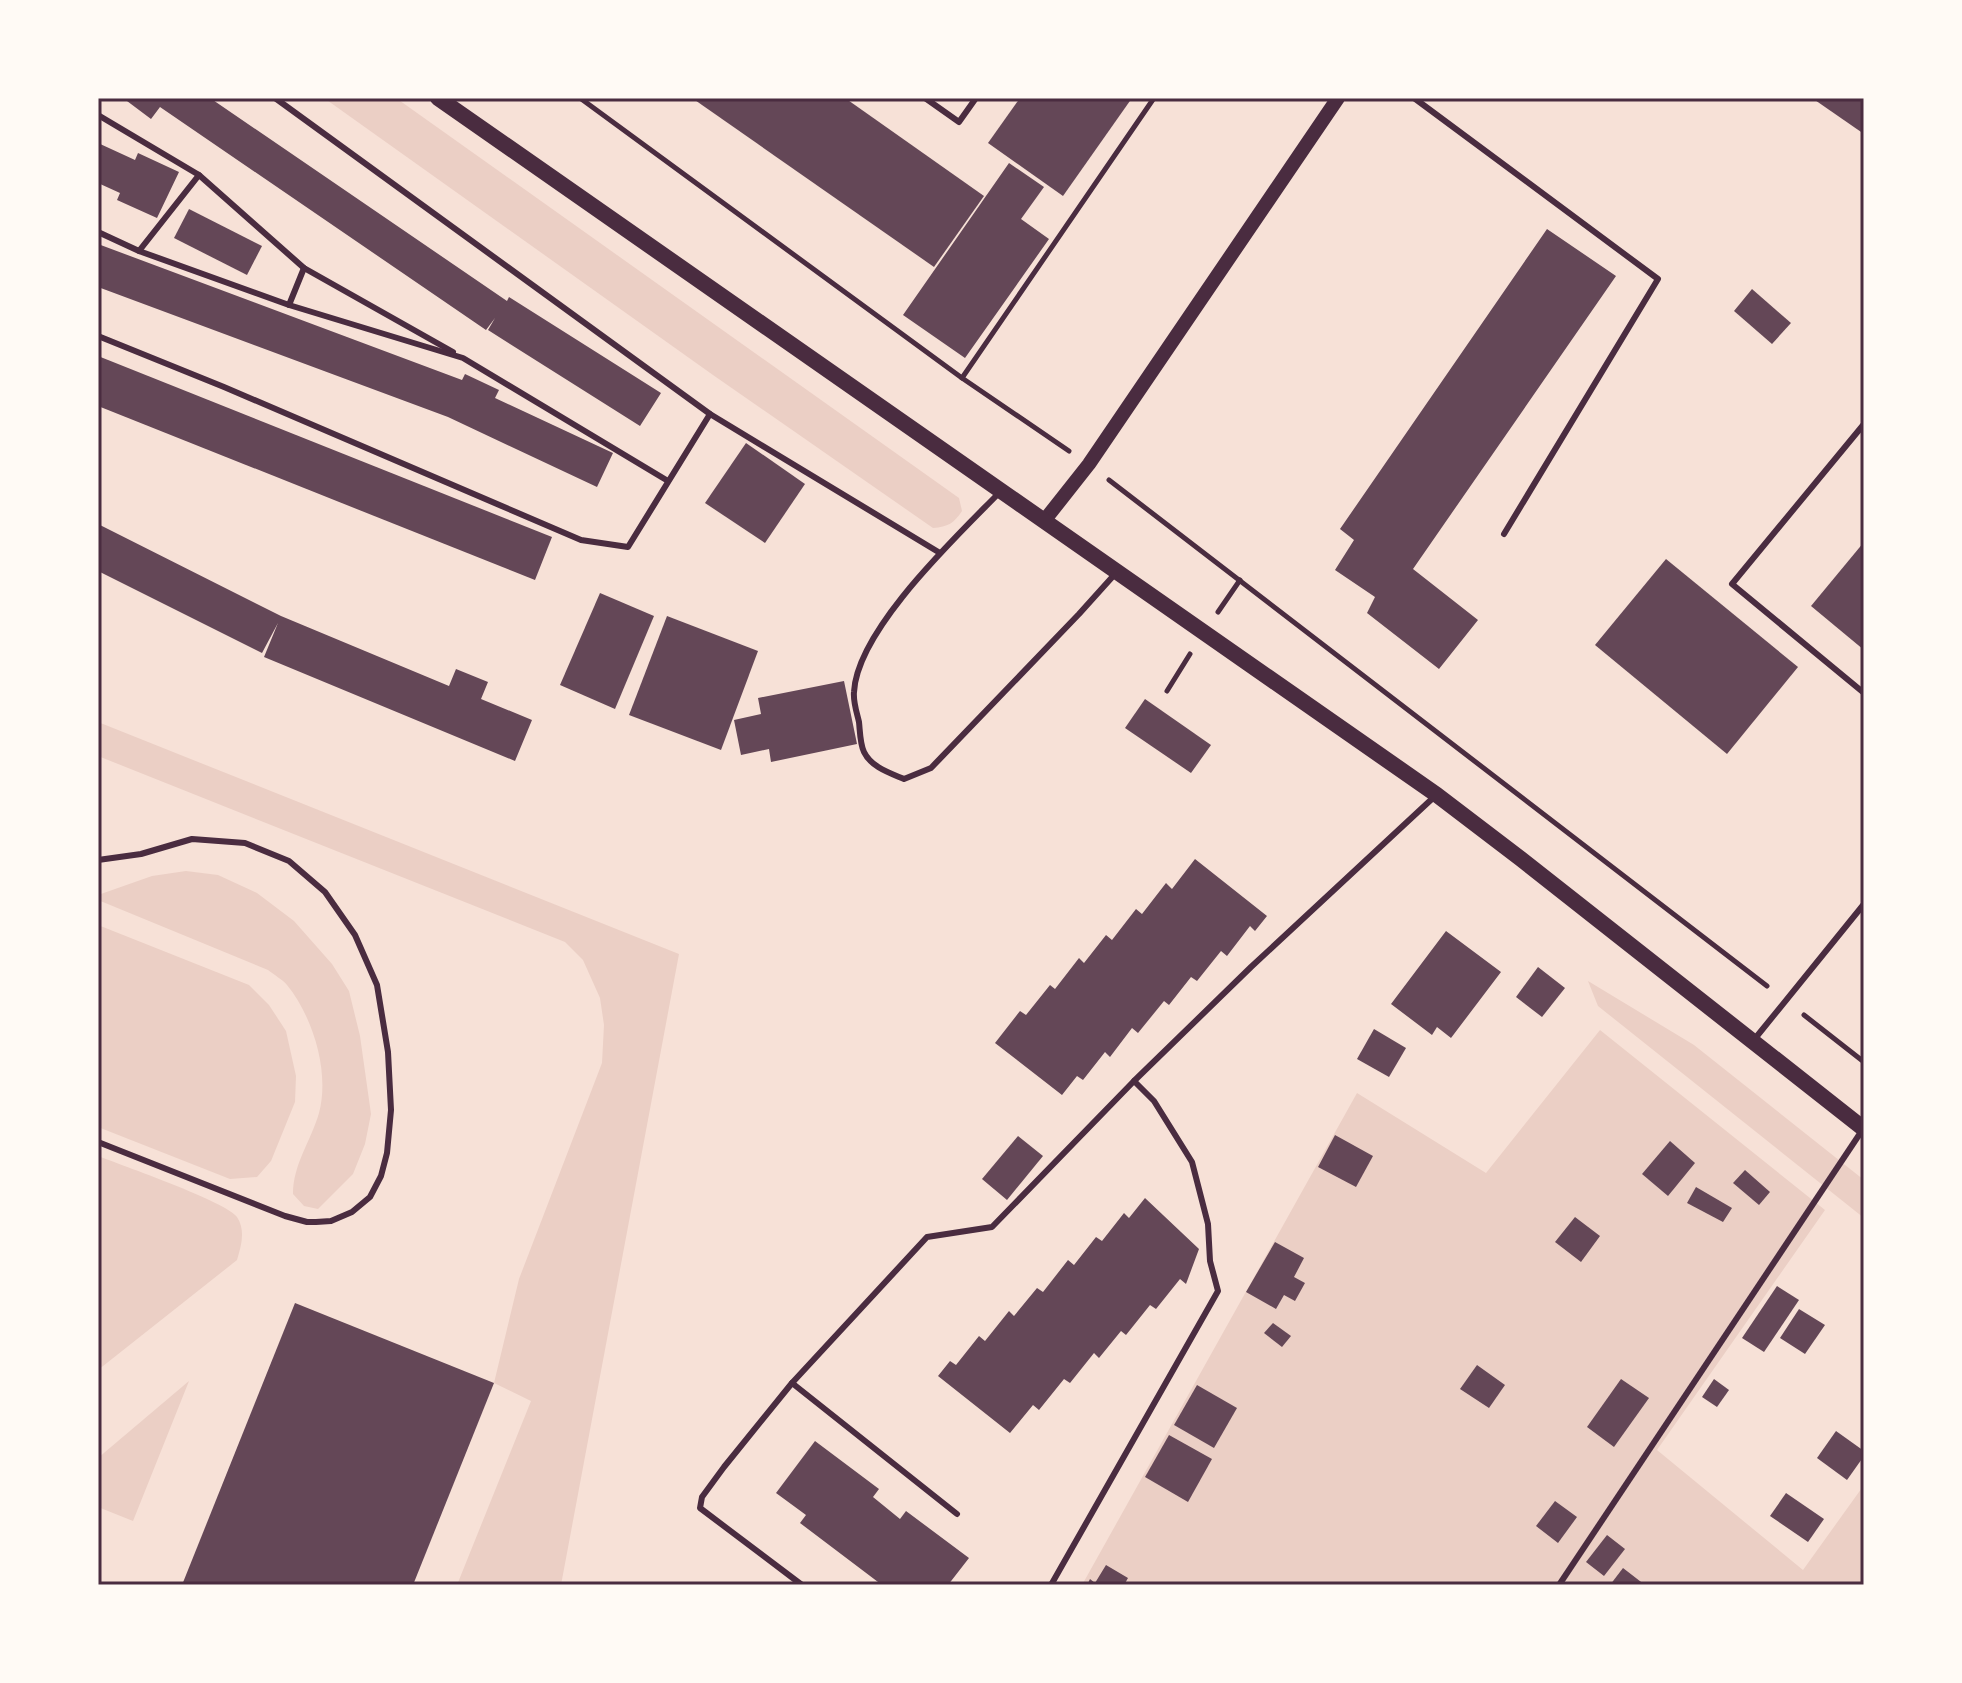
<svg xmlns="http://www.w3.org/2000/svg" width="1962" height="1683" font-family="'Exo 2',sans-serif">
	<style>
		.green { fill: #ebcfc5 }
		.building { fill: #644757 }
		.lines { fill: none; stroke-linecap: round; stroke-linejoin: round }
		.path { stroke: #4a2c40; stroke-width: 5 }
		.service { stroke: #4a2c40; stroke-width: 6 }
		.tertiary { stroke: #4a2c40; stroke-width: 14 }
		.secondary { stroke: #4a2c40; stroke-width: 16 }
		.neatline { fill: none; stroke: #4a2c40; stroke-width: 3 }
	</style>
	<rect width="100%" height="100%" fill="#f7e1d7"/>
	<g class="green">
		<path d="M 324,98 L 396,98 L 959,498 L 962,511 C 954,523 948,527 933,528 L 713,375 Z"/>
		<polygon points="98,722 679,954 561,1585 457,1585 531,1401 494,1383 519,1279 602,1063 604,1025 600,998 583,960 565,942 98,756"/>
		<path d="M 186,871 L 218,875 L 257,893 L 294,921 L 332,964 L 349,991 L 360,1036 L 371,1114 L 365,1144 L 353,1174 L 318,1209 L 304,1206 L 293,1194 C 293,1164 311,1141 319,1113 C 330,1072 313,1017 287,985 C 282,979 274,975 268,970 L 98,900 L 98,895 L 152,876 Z"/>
		<polygon points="98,925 249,985 269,1005 286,1031 296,1076 295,1102 271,1161 257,1177 230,1179 98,1127"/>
		<polygon points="1588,981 1694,1045 1864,1180 1864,1218 1598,1006"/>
		<polygon points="1600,1030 1825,1210 1657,1450 1803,1570 1864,1485 1864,1585 1082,1585 1357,1093 1486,1173"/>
		<path d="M 98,1156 C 121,1165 227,1202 237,1217 C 246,1231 241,1246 237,1260 L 98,1370 Z"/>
		<polygon points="189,1381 133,1521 98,1507 98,1458"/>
	</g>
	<g class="building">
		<polygon points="123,98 210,98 507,301 509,297 661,393 640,426 488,330 495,318 486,330 160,107 151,119"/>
		<polygon points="692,98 845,98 984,196 934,267"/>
		<polygon points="1020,98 1132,98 1063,196 988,143"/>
		<polygon points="1812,98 1864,98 1864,134"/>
		<polygon points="98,143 135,160 138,153 179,172 157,218 117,200 120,193 98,183"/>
		<polygon points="1009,163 1044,187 1021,219 1049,239 965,358 903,315"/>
		<polygon points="189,209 262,246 247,275 174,238"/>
		<polygon points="1547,229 1616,276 1413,569 1478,620 1439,669 1367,613 1375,597 1335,570 1354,540 1340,529"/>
		<polygon points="98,244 462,380 465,374 499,390 495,398 613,453 597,487 448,417 98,287"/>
		<polygon points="1752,289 1791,323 1772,344 1734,311"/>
		<polygon points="98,356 552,537 535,580 98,406"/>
		<polygon points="746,443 805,484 765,543 705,503"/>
		<polygon points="98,524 281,616 449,686 456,669 488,682 481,699 532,720 515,761 264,657 278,623 262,653 98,571"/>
		<polygon points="1864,542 1864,650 1811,606"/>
		<polygon points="1666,559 1798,667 1727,754 1595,645"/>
		<polygon points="600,593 654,616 615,709 560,685"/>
		<polygon points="667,616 758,651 721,750 629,715"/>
		<polygon points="844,681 857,744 771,762 769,749 741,755 734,720 761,714 758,698"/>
		<polygon points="1145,699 1211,745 1191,773 1125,728"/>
		<polygon points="1195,859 1267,916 1255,931 1250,926 1227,956 1221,951 1197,981 1191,977 1169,1005 1164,1001 1138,1033 1132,1028 1110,1057 1105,1052 1083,1080 1077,1076 1062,1095 995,1043 1020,1011 1026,1015 1050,985 1055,989 1079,958 1084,963 1106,935 1112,940 1136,909 1142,914 1166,883 1172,889"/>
		<polygon points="1446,931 1501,972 1451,1038 1437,1027 1432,1035 1391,1004"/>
		<polygon points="1538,967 1565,988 1542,1017 1516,997"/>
		<polygon points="1374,1029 1406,1048 1389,1077 1357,1059"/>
		<polygon points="1335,1135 1373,1156 1356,1187 1318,1167"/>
		<polygon points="1018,1136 1043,1156 1007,1200 982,1179"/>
		<polygon points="1670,1141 1695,1163 1668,1196 1642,1174"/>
		<polygon points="1745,1170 1770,1192 1759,1205 1733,1183"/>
		<polygon points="1696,1187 1732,1208 1723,1222 1687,1203"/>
		<polygon points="1145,1198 1199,1249 1186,1284 1180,1279 1156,1309 1150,1305 1126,1335 1121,1331 1099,1358 1094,1353 1070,1383 1064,1379 1039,1410 1033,1405 1010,1433 938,1376 950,1361 956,1365 979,1336 985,1341 1009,1311 1014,1316 1037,1288 1043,1292 1068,1260 1074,1265 1096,1237 1102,1241 1124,1213 1129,1218"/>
		<polygon points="1575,1217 1600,1236 1581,1262 1555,1242"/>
		<polygon points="1275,1242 1304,1258 1294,1277 1305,1283 1295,1301 1284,1295 1276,1309 1246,1292"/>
		<polygon points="1777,1286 1799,1300 1764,1352 1742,1338"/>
		<polygon points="295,1303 494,1383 413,1585 182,1585"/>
		<polygon points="1799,1309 1825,1325 1805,1354 1780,1338"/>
		<polygon points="1273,1323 1291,1336 1282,1347 1264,1333"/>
		<polygon points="1477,1365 1505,1385 1489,1408 1460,1389"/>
		<polygon points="1621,1379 1649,1398 1614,1447 1587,1427"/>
		<polygon points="1714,1379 1729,1390 1717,1407 1702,1397"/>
		<polygon points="1197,1385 1237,1408 1214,1448 1174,1425"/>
		<polygon points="1836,1431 1864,1451 1864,1456 1847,1480 1817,1458"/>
		<polygon points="1169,1435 1212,1459 1188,1502 1145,1477"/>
		<polygon points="815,1441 879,1489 873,1497 900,1519 906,1511 969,1558 948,1585 882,1585 800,1523 806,1515 776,1493"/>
		<polygon points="1786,1493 1824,1519 1808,1542 1770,1516"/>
		<polygon points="1555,1501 1577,1517 1558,1543 1536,1526"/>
		<polygon points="1607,1535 1625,1549 1604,1576 1586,1562"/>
		<polygon points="1106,1565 1128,1578 1124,1585 1087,1585 1090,1579 1095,1583"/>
		<polygon points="1623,1568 1645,1585 1610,1585"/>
	</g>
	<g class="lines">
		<g class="path">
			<polyline points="580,98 962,378 1069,451"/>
			<polyline points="962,378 1154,98"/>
			<polyline points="1109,480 1767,986"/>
			<polyline points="1218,612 1240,580"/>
			<polyline points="1167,691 1190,654"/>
			<polyline points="1804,1015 1864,1062"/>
		</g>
		<g class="service">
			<polyline points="275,98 710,414 940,553"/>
			<polyline points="925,98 959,122 976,98"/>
			<polyline points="1414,98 1658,279 1504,534"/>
			<polyline points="98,115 199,175 304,268 453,352"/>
			<polyline points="98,232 139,251 289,305 463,358 668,481"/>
			<polyline points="139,251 199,175"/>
			<polyline points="289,305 304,268"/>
			<polyline points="98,336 224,387 581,540 628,547 710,414"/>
			<polyline points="1864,424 1732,584 1864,693"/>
			<path d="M 999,493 C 956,537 857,630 854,692 C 853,702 857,713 859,722 C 860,731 860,744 864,752 C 871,767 890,773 904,779 L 931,768 L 1079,614 L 1115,574"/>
			<polyline points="98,860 141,854 192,839 245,843 289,861 325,892 355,935 377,985 388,1052 391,1110 387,1153 381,1176 370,1197 352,1212 331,1221 316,1222 307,1222 285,1216 98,1142"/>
			<polyline points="1753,1041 1864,904"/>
			<polyline points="792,1383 957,1514"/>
			<polyline points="802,1585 700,1508 702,1497 724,1467 792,1383 927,1237 992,1227 1134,1081 1251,967 1434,797"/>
			<polyline points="1051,1585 1218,1291 1210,1261 1208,1224 1192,1162 1154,1101 1134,1081"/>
			<polyline points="1559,1585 1863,1129"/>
		</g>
		<polyline class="tertiary" points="1044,521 1089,464 1338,98"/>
		<polyline class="secondary" points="438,98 1437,795 1521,859 1864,1129"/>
	</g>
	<rect width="1962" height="1683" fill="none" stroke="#fffaf5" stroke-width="200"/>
	<rect x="100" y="100" width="1762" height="1483" class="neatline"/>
</svg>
